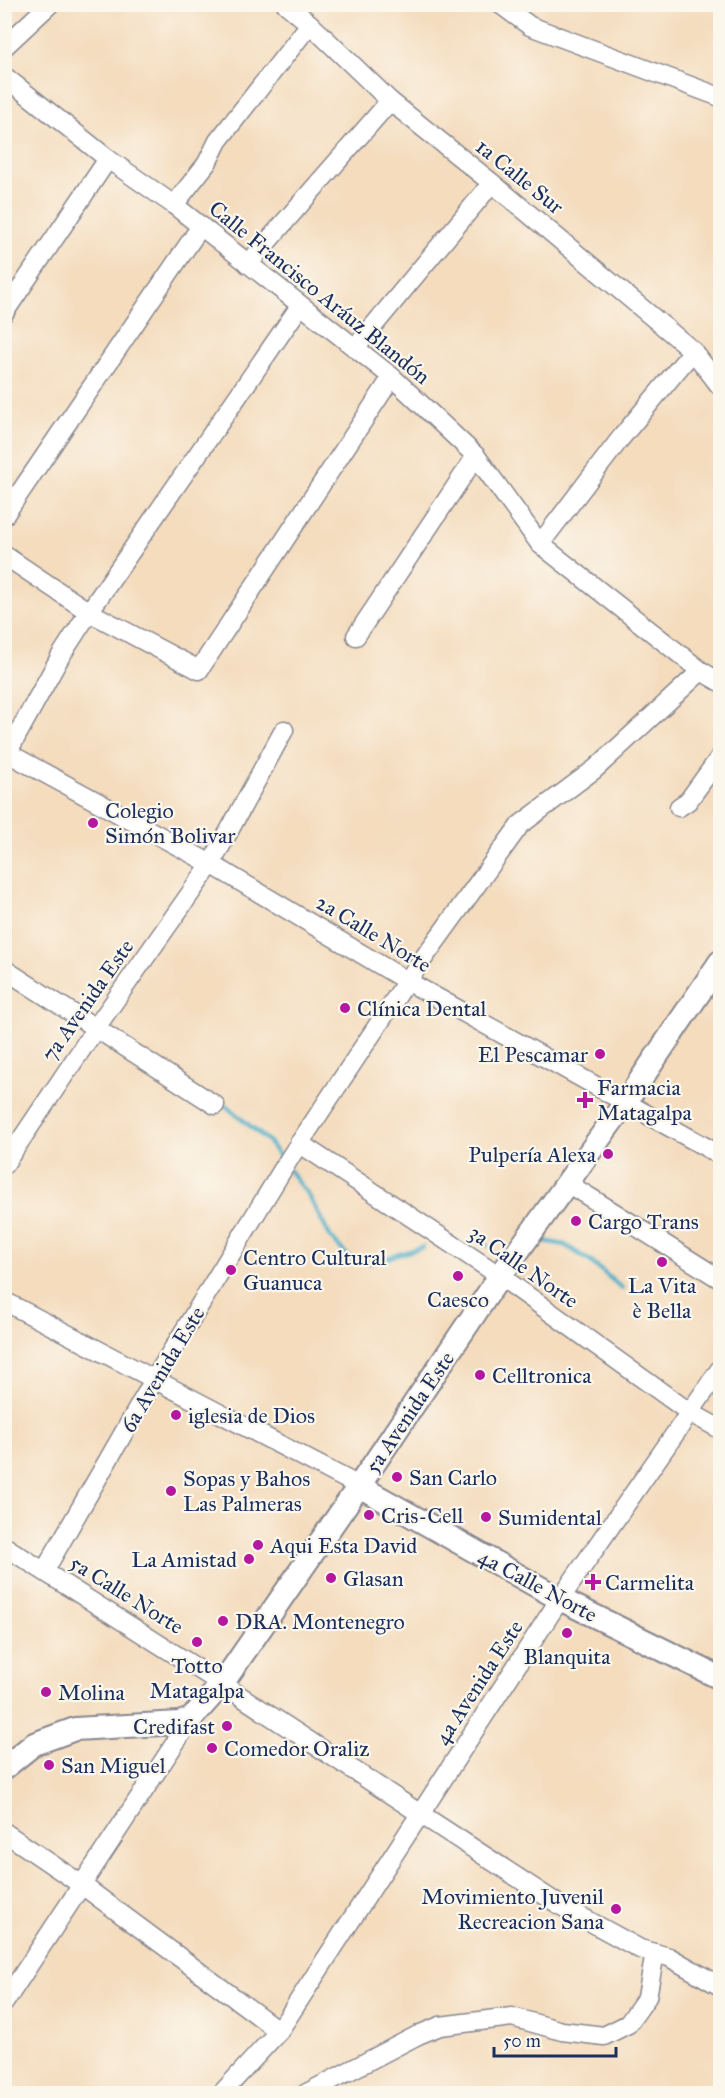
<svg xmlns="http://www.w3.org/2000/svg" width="725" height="2098" font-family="'IM FELL Great Primer',serif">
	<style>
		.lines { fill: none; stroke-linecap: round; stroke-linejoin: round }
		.stream { stroke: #48adc8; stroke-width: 4.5 }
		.minor-casing { stroke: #88868e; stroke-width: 21 }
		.tertiary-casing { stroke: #88868e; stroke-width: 26 }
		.minor { stroke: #fff; stroke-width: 18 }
		.tertiary { stroke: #fff; stroke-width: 22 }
		.poi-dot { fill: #b5179e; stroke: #fbf7ec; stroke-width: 2 }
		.labels { text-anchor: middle; stroke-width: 4.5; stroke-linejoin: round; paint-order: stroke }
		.street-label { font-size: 22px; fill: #1b2f5e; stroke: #fbf7ec }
		.poi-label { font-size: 22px; fill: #1b2f5e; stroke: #fbf7ec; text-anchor: start }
	</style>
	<rect width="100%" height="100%" fill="#fbf7ec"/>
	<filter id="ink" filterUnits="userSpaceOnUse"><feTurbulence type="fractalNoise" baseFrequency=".0167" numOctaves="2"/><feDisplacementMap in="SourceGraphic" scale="12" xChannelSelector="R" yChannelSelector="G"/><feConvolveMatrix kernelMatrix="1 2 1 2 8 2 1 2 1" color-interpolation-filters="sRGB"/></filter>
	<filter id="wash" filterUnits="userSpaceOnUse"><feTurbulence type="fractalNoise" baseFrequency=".008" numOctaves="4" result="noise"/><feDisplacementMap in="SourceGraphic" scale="24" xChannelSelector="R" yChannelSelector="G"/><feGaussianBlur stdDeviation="1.35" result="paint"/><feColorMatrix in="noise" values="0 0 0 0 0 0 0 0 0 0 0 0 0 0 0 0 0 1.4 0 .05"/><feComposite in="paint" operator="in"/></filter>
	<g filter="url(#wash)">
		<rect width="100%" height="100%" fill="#f4dcbd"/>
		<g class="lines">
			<g class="stream">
				<polyline points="226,1106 268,1141 282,1160"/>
				<polyline points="289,1170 309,1196 331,1238 349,1257 370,1263 423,1247"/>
				<polyline points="478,1239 488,1246"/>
				<polyline points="534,1239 565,1245 590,1261 622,1288"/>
			</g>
		</g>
	</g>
	<g filter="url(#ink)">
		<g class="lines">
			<g class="minor-casing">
				<g id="minor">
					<polyline points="286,4 310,24 390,101 492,183 693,351 720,386"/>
					<polyline points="500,4 530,26 720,97"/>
					<polyline points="4,47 50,4"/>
					<polyline points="4,76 108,159 174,205 392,377 476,456 540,544 701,671 720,682"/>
					<polyline points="174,205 207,163 218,141 310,24"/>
					<polyline points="248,264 390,101"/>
					<polyline points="4,313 108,159"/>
					<polyline points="355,348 492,183"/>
					<polyline points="4,516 201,226"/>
					<polyline points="540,544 620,439 693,351"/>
					<polyline points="4,555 89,612 199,670 392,377"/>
					<polyline points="356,636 476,456"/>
					<polyline points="4,751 211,864 407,981 720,1155"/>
					<polyline points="4,759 60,657 89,612 300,306"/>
					<polyline points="679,807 688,801 720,757"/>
					<polyline points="4,969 215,1105"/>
					<polyline points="299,1143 500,1276 689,1412 720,1429"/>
					<polyline points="4,1165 102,1019 211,864 284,730"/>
					<polyline points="567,1183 720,1279"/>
					<polyline points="4,1301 359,1486"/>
					<polyline points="4,1546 222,1684 558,1904 640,1949 669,1957 720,1986"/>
					<polyline points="45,1570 154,1380 291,1156 407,981 520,825 595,769 701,671"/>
					<polyline points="4,1832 82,1885 279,2031"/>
					<polyline points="4,2003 191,1719"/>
					<polyline points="221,2094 279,2031 560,1599 720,1369"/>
					<polyline points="305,2094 418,2035 440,2026 512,2017 562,2031 604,2036 628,2024 647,1997 655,1953"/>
				</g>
			</g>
			<g class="tertiary-casing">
				<g id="tertiary">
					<polyline points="359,1486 560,1599 720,1678"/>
					<polyline points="4,1768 34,1744 75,1729 179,1723 191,1719 222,1684 359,1486 500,1276 625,1103 720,962"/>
				</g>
			</g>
			<use href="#minor" class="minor"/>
			<use href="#tertiary" class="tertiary"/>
		</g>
	</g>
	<g class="poi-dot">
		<circle cx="93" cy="823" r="6"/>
		<circle cx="345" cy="1008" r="6"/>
		<circle cx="600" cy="1054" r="6"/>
		<path d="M582 1091h6v6h6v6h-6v6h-6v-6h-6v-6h6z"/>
		<circle cx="608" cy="1154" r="6"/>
		<circle cx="576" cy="1221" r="6"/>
		<circle cx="662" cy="1262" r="6"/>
		<circle cx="231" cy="1270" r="6"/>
		<circle cx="458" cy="1276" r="6"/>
		<circle cx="480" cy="1375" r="6"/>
		<circle cx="176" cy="1415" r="6"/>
		<circle cx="397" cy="1477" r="6"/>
		<circle cx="171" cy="1491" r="6"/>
		<circle cx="369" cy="1515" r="6"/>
		<circle cx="486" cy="1517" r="6"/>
		<circle cx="258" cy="1545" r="6"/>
		<circle cx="249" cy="1559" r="6"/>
		<circle cx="331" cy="1578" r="6"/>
		<path d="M590 1573h6v6h6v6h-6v6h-6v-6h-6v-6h6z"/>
		<circle cx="223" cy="1621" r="6"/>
		<circle cx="567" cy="1633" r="6"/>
		<circle cx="197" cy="1642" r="6"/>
		<circle cx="46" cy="1692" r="6"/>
		<circle cx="227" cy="1726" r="6"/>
		<circle cx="212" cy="1748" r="6"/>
		<circle cx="49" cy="1765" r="6"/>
		<circle cx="616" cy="1909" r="6"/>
	</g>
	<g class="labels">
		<g class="street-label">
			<text transform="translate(520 176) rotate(39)" y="8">1a Calle Sur</text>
			<text transform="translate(320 292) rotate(39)" y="8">Calle Francisco Aráuz Blandón</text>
			<text transform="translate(374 933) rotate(31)" y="8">2a Calle Norte</text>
			<text transform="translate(87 1000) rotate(-55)" y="8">7a Avenida Este</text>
			<text transform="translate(524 1266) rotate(35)" y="8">3a Calle Norte</text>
			<text transform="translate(162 1369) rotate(-59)" y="8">6a Avenida Este</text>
			<text transform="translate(409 1412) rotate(-56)" y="8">5a Avenida Este</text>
			<text transform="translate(538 1585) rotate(28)" y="8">4a Calle Norte</text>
			<text transform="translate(127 1594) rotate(32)" y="8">5a Calle Norte</text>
			<text transform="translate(478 1682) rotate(-57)" y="8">4a Avenida Este</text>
		</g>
		<g class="poi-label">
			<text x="105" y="818">Colegio<tspan x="105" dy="25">Simón Bolivar</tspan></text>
			<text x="357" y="1016">Clínica Dental</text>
			<text x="588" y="1062" text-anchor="end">El Pescamar</text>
			<text x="597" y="1095">Farmacia<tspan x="597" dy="25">Matagalpa</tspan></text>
			<text x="596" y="1162" text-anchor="end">Pulpería Alexa</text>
			<text x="588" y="1229">Cargo Trans</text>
			<text x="243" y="1265">Centro Cultural<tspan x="243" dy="25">Guanuca</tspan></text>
			<text x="662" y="1293" text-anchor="middle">La Vita<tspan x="662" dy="25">è Bella</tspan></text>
			<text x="458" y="1307" text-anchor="middle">Caesco</text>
			<text x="492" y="1383">Celltronica</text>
			<text x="188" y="1423">iglesia de Dios</text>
			<text x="409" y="1485">San Carlo</text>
			<text x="183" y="1486">Sopas y Bahos<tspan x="183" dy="25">Las Palmeras</tspan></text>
			<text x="381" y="1523">Cris-Cell</text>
			<text x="498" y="1525">Sumidental</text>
			<text x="270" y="1553">Aqui Esta David</text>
			<text x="237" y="1567" text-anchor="end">La Amistad</text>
			<text x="343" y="1586">Glasan</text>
			<text x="605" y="1590">Carmelita</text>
			<text x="235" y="1629">DRA. Montenegro</text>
			<text x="567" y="1664" text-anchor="middle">Blanquita</text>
			<text x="197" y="1673" text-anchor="middle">Totto<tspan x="197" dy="25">Matagalpa</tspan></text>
			<text x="58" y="1700">Molina</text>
			<text x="215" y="1734" text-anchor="end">Credifast</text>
			<text x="224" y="1756">Comedor Oraliz</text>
			<text x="61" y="1773">San Miguel</text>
			<text x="604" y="1904" text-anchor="end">Movimiento Juvenil<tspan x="604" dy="25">Recreacion Sana</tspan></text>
		</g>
	</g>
	<rect width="725" height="2098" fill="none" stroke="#fbf7ec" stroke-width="24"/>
	<path d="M494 2047v9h122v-9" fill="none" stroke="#1b2f5e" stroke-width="3"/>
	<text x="503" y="2047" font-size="18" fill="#1b2f5e" stroke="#fbf7ec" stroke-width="4.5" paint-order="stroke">50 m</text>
</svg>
